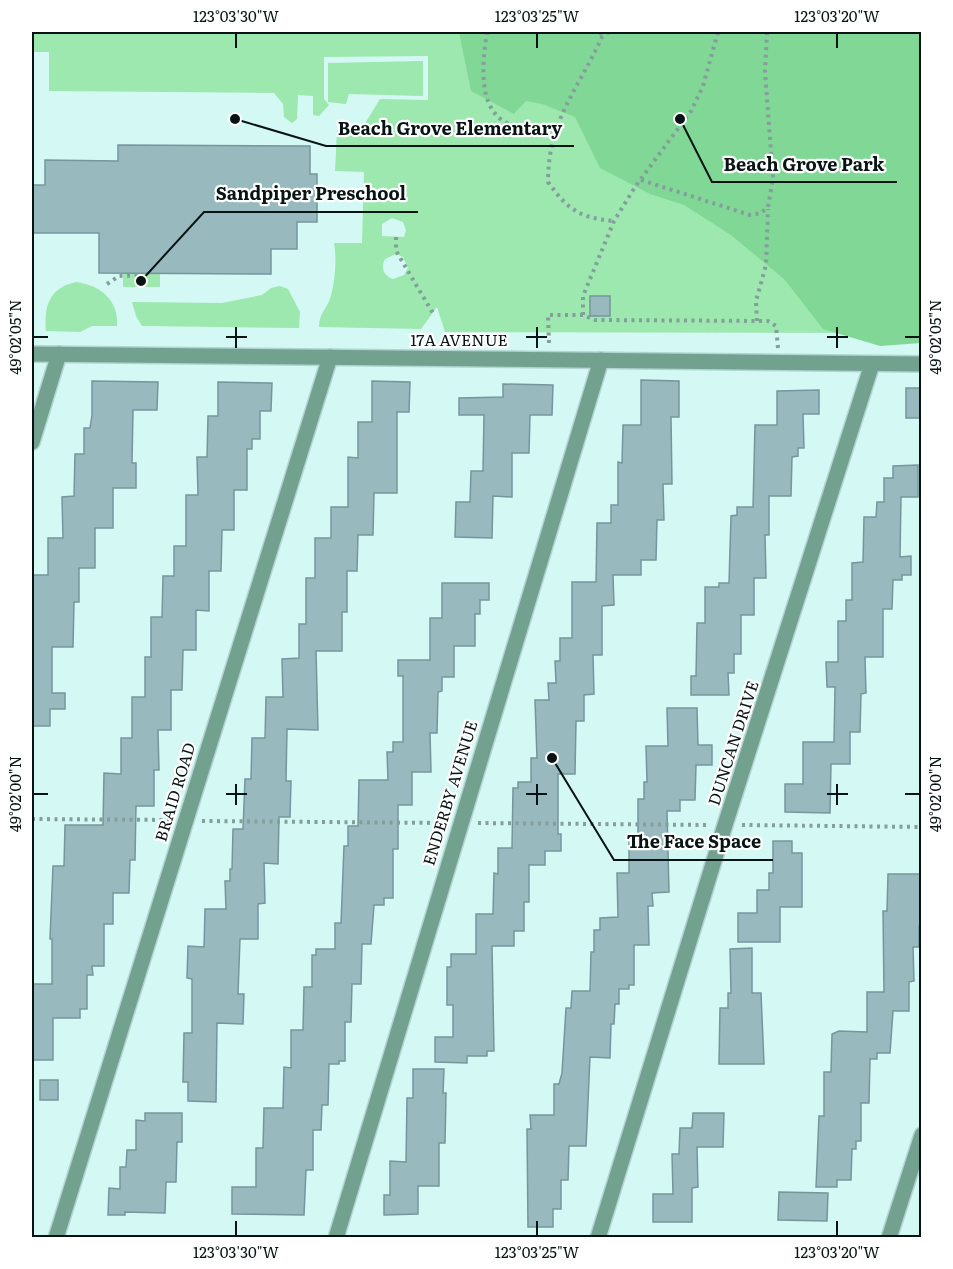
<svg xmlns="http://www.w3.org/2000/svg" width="953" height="1269" font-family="Literata,serif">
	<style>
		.green { fill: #9ce8ae; fill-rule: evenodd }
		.forest { fill: #80d796 }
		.building { fill: #98b9be; stroke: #75969b; stroke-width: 1.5 }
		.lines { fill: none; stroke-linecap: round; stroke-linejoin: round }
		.minor-casing { stroke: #b3d4d0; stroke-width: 18 }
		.path { stroke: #839e9b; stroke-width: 4; stroke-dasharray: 3 4.5; stroke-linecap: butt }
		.minor { stroke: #73a190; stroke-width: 15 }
		.ticks { fill: none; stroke: #071413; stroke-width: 2 }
		.labels { text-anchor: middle; stroke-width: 4.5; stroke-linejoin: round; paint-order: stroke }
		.street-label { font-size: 16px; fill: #071413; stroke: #fff }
		.leader { fill: none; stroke: #071413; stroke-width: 2 }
		.callout-dot { fill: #071413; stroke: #fff; stroke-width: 2 }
		.callout-label { font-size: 18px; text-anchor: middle; font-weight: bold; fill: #071413; stroke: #fff; stroke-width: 4.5; stroke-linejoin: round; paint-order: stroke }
		.neatline { fill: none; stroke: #071413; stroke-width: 2 }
		.ticks-label { font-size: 15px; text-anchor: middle; fill: #071413 }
	</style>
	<rect width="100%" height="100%" fill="#d4f8f4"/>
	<g class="green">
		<path d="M 32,32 L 921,32 L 921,333 L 445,332 L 437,307 L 421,329 L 319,327 C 319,313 327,309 331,296 C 335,279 337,261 334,243 L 362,243 L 364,172 L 335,171 L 337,131 C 345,121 353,128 364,125 L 380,99 L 428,100 L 428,56 L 324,57 L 324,99 L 329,105 L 319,116 L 313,115 L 313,96 L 298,95 L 297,119 L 292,123 L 284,117 L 283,104 L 274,93 L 49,91 L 49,52 L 32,52 ZM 392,218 L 403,222 L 406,230 L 404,237 L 382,236 L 382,224 ZM 396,254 L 403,257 L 408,268 L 404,275 L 393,279 C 384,276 380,268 385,259 Z"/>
		<polygon points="423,61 423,96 349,94 346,104 328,102 328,63"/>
		<rect x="123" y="273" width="37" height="14"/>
		<path d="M 76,282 C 100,285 119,300 117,326 L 92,326 L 80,332 L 46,331 C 44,306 49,288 76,282 Z"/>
		<polygon points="280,286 288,289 300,312 299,328 142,326 136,316 132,302 222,303 262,295 271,288"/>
	</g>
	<polygon class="forest" points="459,32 921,32 921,343 880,346 823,329 785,280 731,235 684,205 650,194 600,168 575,117 542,104 526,101 514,114 471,91"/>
	<g class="building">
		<polygon points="118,145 310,146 310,174 317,174 317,222 297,222 297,249 271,249 271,274 99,273 99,233 32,233 32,185 45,185 45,160 118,161"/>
		<rect x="590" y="296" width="20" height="20"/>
		<polygon points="641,380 679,381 679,417 671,417 672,484 663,484 664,520 657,520 656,560 641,560 641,575 613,575 614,605 602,606 602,655 593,655 594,694 584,695 584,721 576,721 575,774 558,774 558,834 561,834 561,851 545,851 545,865 529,865 529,902 524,902 524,931 514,931 514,946 492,946 494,1051 487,1051 487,1056 467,1056 467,1063 435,1062 435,1037 453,1037 453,1005 447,1005 447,967 451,967 451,954 476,954 476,914 493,914 494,873 498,874 498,848 512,848 513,788 518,788 518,782 531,782 531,758 537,758 535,700 549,700 548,683 556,683 555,661 560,661 560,638 572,638 572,582 596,582 597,523 611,523 611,505 618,505 618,462 622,463 623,425 641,425"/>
		<polygon points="92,381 158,382 157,410 133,410 132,463 136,463 136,488 113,488 113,528 95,528 95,568 79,568 79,602 74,602 73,647 52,647 52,693 65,693 65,709 50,709 50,726 32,726 33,575 48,575 48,538 63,538 62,497 74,496 75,454 84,454 84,428 90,428 92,415"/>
		<polygon points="372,381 410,382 409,412 397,412 397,493 374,493 373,535 358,535 357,571 347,571 347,612 342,612 342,651 316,651 318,730 287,729 286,781 291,781 290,817 279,817 278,864 264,863 265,903 258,904 258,939 240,939 238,994 244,994 243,1024 217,1023 216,1102 188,1101 188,1082 183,1082 184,1033 192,1033 192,979 187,978 188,946 204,947 205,909 226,909 225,881 230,881 230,869 232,869 233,829 243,829 245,779 251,779 252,738 265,738 266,697 283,697 282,659 299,658 299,624 306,624 306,578 315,578 315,538 331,538 331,507 348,507 348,457 358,458 358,422 372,422"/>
		<polygon points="218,382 272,383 271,411 260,411 260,439 252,439 252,449 247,449 247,490 234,490 234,530 222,530 221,571 209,571 209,611 196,610 196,650 183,650 182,690 171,690 171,730 158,730 159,770 154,770 154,806 136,806 135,860 130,860 129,893 113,893 113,924 104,924 104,966 92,966 93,975 87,975 87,1009 80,1009 80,1018 53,1018 53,1060 32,1060 32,984 52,984 52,939 50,939 53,866 64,866 65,825 103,825 104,773 121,774 121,738 132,738 132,697 145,697 145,657 151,657 151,617 162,617 163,576 174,576 174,546 186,546 186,495 198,495 197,457 207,457 208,416 218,416"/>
		<polygon points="503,384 553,385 552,415 530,415 529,453 512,453 512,497 493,496 492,538 455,537 456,502 470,502 471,471 483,471 484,415 459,415 459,398 503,397"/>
		<rect x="906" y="388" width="15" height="30"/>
		<polygon points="819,390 819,414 803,414 804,448 798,448 798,456 792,457 791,496 769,496 769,535 765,535 766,578 754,578 754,615 741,615 741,654 734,654 734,673 728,673 729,695 691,695 691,676 696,676 697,623 705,623 705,587 719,587 719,583 729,583 731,516 737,515 737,507 753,507 755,425 777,425 777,391"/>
		<polygon points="918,465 918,497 901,497 900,557 911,556 911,575 902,575 902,580 893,580 892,609 883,609 883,657 865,657 866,693 861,694 860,732 850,732 850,764 831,764 830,813 785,812 785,784 803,784 803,742 834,742 835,687 827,687 826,662 838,662 838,621 846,621 846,600 852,600 852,563 863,562 864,517 876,517 877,502 884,502 884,478 893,478 893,466"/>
		<polygon points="442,583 489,583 489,600 480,600 480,614 475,614 475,646 454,646 454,677 442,677 442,691 438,692 437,733 430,733 431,772 412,772 412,805 398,805 398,849 393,849 393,898 384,898 384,905 374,905 371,944 362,944 361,984 352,984 351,1022 345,1022 345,1061 339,1061 339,1064 329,1064 328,1105 322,1105 321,1130 313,1130 313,1170 306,1170 304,1215 232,1214 232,1187 256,1187 256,1148 263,1148 264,1108 283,1108 284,1067 291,1068 291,1030 303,1030 304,987 312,987 312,955 316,955 316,949 335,949 335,923 341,923 344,846 348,846 348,826 358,826 359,780 388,780 387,752 393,752 393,742 403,742 403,676 398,676 398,660 430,660 430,618 442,618"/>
		<polygon points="667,708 697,708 698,745 712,745 712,765 696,765 695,800 680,800 680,811 667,811 669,892 652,893 653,906 648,906 649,945 634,945 634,985 629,985 629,989 619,989 619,1004 615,1004 614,1024 611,1024 610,1058 590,1057 586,1146 569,1146 568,1180 561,1180 561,1209 553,1209 553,1227 528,1227 527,1129 531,1129 530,1115 554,1115 554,1084 559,1084 562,1073 566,1008 571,1008 572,991 590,991 591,952 594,952 594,930 600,930 600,918 618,917 617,873 629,873 629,839 638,839 638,799 644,799 644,782 647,782 646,746 668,746"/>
		<polygon points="773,841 792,841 792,853 802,853 802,907 780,907 780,942 738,942 738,913 757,913 757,890 769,890 769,873 773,873"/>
		<polygon points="888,874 921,874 921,926 919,926 919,947 913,947 914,981 909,982 909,1011 893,1011 890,1053 877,1053 877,1059 870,1059 869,1103 861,1103 861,1141 856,1141 856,1149 852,1149 851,1180 837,1180 837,1187 816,1187 819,1116 824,1116 824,1072 831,1072 832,1034 839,1031 867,1032 867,992 884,992 883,911 887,911"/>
		<polygon points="752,948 752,993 761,993 764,1064 719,1064 720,1008 728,1008 728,993 731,993 730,949"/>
		<polygon points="413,1069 444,1069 443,1093 446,1093 445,1143 439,1143 439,1186 418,1186 418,1214 384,1215 384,1195 390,1195 390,1161 406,1162 407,1098 413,1098"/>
		<rect x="40" y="1080" width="18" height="20"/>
		<polygon points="145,1113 182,1113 182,1142 177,1142 176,1182 166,1182 165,1213 125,1212 125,1215 108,1215 109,1188 120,1189 120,1167 126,1167 127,1150 136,1150 136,1120 145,1121"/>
		<polygon points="693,1113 724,1113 723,1147 697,1147 698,1187 692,1188 692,1222 653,1222 653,1194 673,1194 672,1154 679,1154 680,1128 692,1128"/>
		<polygon points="779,1192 828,1193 827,1221 778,1220"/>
	</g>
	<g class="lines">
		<g class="minor-casing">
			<g id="minor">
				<polyline points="32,354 922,364"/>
				<polyline points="32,442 59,354"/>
				<polyline points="56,1238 330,357"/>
				<polyline points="336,1238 601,360"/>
				<polyline points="598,1238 725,825 872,364"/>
				<polyline points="889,1238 922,1135"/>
			</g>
		</g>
		<g class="path">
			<path d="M 487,32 C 483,59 476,108 507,123 C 520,129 538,132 553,136"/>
			<polyline points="600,32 602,37"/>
			<path d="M 609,32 L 602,37 C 578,90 548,120 548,182 C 568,210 580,218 614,221"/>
			<polyline points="641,180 750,215 761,213 768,207 773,178 765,72 767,32"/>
			<polyline points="396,237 396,251 434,315"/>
			<polyline points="107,284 119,276 142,275"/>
			<polyline points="583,315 583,296 614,221 635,187 691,111 703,86 718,32"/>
			<polyline points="757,321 756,301 766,265 768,209"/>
			<polyline points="549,343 548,315 583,315 595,320 768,321 776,326 778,348"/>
			<polyline points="32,819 171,820"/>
			<polyline points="202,821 444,823"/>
			<polyline points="478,823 708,825"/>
			<polyline points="742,825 922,827"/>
		</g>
		<use href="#minor" class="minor"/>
	</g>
	<path class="ticks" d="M 236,33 L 236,48M 537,33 L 537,48M 837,33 L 837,48M 236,327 L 236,348M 537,327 L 537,348M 837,327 L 837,348M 33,337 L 48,337M 226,337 L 247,337M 526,337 L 547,337M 827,337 L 848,337M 905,337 L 920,337M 236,784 L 236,805M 537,784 L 537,805M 837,784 L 837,805M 33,794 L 48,794M 226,794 L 247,794M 526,794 L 547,794M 827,794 L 848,794M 905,794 L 920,794M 236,1221 L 236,1236M 537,1221 L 537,1236M 837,1221 L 837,1236"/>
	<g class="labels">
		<g class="street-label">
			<text x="459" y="346">17A AVENUE</text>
			<text transform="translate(733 743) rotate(-72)" y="6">DUNCAN DRIVE</text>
			<text transform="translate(175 792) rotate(-73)" y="6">BRAID ROAD</text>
			<text transform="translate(450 793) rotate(-73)" y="6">ENDERBY AVENUE</text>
		</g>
	</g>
	<path class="leader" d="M235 119L326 146H574M680 119L712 182H897M141 281L204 212H418M552 758L614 860H773"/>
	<g class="callout-dot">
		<circle cx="235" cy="119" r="6"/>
		<circle cx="680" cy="119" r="6"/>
		<circle cx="141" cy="281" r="6"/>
		<circle cx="552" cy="758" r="6"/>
	</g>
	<g class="callout-label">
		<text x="450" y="135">Beach Grove Elementary</text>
		<text x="804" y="171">Beach Grove Park</text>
		<text x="311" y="200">Sandpiper Preschool</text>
		<text x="694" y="848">The Face Space</text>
	</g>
	<rect width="953" height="1269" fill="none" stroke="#ffffff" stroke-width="66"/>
	<rect x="33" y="33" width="887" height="1203" class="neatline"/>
	<g class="ticks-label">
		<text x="236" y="22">123°03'30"W</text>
		<text x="537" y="22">123°03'25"W</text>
		<text x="837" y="22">123°03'20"W</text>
		<text transform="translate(16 337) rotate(-90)" y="5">49°02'05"N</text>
		<text transform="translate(936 337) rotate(-90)" y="5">49°02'05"N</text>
		<text transform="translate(16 794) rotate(-90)" y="5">49°02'00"N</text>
		<text transform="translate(936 794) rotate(-90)" y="5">49°02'00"N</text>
		<text x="236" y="1258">123°03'30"W</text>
		<text x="537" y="1258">123°03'25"W</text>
		<text x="837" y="1258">123°03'20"W</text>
	</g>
</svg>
